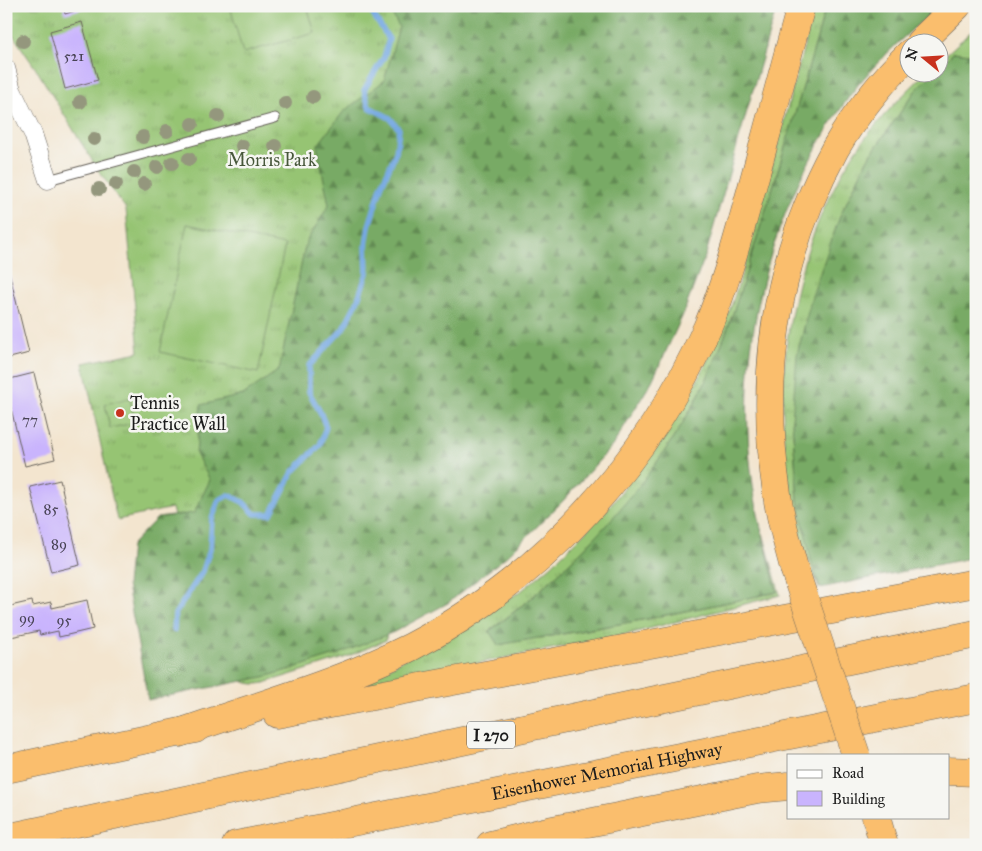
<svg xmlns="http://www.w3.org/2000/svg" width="982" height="851" font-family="'IM FELL Great Primer',serif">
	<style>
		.grass { fill: url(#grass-tufts); stroke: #597048 }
		.forest { fill: url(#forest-firs); stroke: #4a6340 }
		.pitch { fill: #96c473; stroke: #597048 }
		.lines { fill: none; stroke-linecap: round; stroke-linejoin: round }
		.stream { stroke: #76a9e2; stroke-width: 5.5 }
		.building { fill: #c9b4fd }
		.lane-casing { stroke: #67625b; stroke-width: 11 }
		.street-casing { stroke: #67625b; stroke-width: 19 }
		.highway-casing { stroke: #67625b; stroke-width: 29 }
		.lane { stroke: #fff; stroke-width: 9 }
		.street { stroke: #fff; stroke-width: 18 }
		.highway { stroke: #fabe6d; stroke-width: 28 }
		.highway-bridge-casing { stroke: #67625b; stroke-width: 29; stroke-linecap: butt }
		.highway-bridge { stroke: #fabe6d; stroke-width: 28 }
		.tree { fill: #94977d }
		.poi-dot { fill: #c8321e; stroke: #f6f6f2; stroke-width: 2 }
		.labels { text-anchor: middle; stroke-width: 5; stroke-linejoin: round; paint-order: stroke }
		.number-label { font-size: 15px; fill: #474254 }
		.shield { fill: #f6f6f2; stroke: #5d5d5c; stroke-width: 1 }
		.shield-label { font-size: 16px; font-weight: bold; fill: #1c1c1c }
		.park-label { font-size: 18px; fill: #47573a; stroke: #f6f6f2 }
		.poi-label { font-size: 18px; fill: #1c1c1c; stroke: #f6f6f2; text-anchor: start }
		.street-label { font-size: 18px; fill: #1c1c1c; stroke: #f6f6f2 }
	</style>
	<defs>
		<pattern id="grass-tufts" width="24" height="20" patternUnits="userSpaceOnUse" patternTransform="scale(1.25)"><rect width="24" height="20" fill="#96c473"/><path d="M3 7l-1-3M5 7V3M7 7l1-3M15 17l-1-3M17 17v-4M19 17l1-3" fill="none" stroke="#81a863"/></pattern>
		<pattern id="forest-firs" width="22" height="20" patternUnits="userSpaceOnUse" patternTransform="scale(1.25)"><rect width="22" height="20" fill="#78aa65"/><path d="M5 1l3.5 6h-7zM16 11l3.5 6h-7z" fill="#628a52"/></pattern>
	</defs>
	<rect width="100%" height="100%" fill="#f6f6f2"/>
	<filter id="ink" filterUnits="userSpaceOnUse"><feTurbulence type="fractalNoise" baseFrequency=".02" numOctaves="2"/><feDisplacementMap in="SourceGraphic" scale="10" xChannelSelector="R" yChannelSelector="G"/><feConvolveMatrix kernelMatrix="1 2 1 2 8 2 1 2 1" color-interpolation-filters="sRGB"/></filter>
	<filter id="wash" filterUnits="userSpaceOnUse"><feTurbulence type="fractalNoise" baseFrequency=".0096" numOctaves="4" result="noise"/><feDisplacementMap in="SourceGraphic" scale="20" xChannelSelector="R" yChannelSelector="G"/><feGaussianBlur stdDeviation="1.12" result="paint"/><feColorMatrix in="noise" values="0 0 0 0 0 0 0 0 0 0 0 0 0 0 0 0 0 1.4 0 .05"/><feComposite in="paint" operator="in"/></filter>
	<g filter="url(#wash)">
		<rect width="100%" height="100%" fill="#f3e5cf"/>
		<g class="grass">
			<path d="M 6,6 L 517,6 L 390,581 L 386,640 L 344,658 L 264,683 C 254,685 247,684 238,679 L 191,587 L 172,508 L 117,520 L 83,363 L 139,352 L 126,209 L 96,167 L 38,72 L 6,25 Z"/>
			<path d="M 815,6 L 826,6 C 804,85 781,163 756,241 C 738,299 721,357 691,409 C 643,495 568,573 489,631 L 541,638 L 642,620 L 777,592 L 763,533 L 780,595 L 628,634 L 369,684 L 368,680 L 520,592 L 551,566 L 605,512 L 659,445 L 702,372 L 732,304 L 747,258 Z"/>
			<polygon points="976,27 976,55 954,52 940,66 940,60"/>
			<path d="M 926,73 L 933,73 L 916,90 L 867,160 L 840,216 L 792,420 L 798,500 L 819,589 C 809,562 799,536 792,509 C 790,497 789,484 787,472 C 774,368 792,258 845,168 C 867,131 895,102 926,73 Z"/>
		</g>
		<g class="forest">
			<polygon points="388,6 777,6 706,254 682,317 652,381 613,445 562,502 508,555 448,603 394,632 336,655 268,676 148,700 127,585 131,545 157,518 194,513 210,480 196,454 201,405 243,395 279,370 306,242 329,205 317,146 344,111 384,81 399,27"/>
			<path d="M 826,6 L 940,6 C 911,30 882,56 858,85 C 772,197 732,344 753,485 C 758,521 768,557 777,592 L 642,620 L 498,645 L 489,631 C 567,575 643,493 691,409 C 721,357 738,299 756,241 C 781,163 804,85 826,6 Z"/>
			<polygon points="954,52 976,55 976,557 820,588 811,560 798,500 792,420 797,355 812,296 840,216 867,160 916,90 933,73 940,72 940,66"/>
		</g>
		<g class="pitch">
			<polygon points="230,6 307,6 315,33 243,53"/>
			<polygon points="187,224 285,245 258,373 160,352"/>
			<polygon points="130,398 135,423 110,428 105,404"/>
		</g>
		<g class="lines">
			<polyline class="stream" points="174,630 175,614 203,571 210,549 212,519 219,500 229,495 243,502 255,514 271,514 293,472 320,445 326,427 320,412 309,392 309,366 343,329 357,302 367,273 366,246 369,226 381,187 396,152 399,129 390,118 369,107 364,90 384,57 389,39 373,15 372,6"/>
		</g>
		<g id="blocks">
			<g class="building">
				<polygon points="63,6 84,6 85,8 65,14"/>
				<polygon points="82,22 98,80 65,89 50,31"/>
				<polygon points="6,260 29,353 6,359"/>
				<polygon points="34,373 55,459 25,466 6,388 6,380"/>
				<polygon points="60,480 80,565 51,572 30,487"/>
				<polygon points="87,600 93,629 59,637 58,631 40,635 39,631 6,638 6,607 32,601 33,606 51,602 52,608"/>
			</g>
		</g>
	</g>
	<g filter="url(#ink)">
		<use href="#blocks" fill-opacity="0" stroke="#67625b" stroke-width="1"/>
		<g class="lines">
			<g class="lane-casing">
				<polyline id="lane" points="48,180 275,118"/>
			</g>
			<g class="street-casing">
				<polyline id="street" points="6,68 12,90 33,134 48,180"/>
			</g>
			<g class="highway-casing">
				<g id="highway">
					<polyline points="920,42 957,6"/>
					<path d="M 794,568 C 788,544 780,519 777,494 C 759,374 776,257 835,149 C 854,116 883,80 910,53"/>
					<polyline points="277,714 976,583"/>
					<path d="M 179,733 C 256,706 337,684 411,647 C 542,579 648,462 707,328 C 726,284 738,237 751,191 C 768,129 784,68 801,6"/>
					<polyline points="6,769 195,729"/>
					<polyline points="948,771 976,772"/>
					<polyline points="876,817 884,845"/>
					<polyline points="6,838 665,698 976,634"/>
					<path id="s1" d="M 236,845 L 976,698"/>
					<polyline points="490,845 543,832 757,789 788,786"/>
				</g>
			</g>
			<use href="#lane" class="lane"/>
			<use href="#street" class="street"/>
			<use href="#highway" class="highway"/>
			<g class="highway-bridge-casing">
				<polyline id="highway-bridge" points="794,568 856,755"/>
			</g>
			<use href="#highway-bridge" class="highway-bridge"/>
		</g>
		<g class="tree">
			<circle cx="23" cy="41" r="7"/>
			<circle cx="313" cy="97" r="7"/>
			<circle cx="80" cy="102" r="7"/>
			<circle cx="285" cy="103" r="7"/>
			<circle cx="218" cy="116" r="7"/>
			<circle cx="192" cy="124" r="7"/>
			<circle cx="167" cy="131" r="7"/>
			<circle cx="143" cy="137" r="7"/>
			<circle cx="94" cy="139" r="7"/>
			<circle cx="242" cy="146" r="7"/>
			<circle cx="275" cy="146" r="7"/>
			<circle cx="189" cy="159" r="7"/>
			<circle cx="172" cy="163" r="7"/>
			<circle cx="157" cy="167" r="7"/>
			<circle cx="134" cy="172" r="7"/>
			<circle cx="116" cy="184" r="7"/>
			<circle cx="144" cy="184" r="7"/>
			<circle cx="99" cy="189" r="7"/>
		</g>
	</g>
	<circle class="poi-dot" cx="120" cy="413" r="5"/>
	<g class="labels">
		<g class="number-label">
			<text x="74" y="61">521</text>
			<text x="30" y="425">77</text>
			<text x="51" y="514">85</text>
			<text x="59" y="549">89</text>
			<text x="27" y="623">99</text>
			<text x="64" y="625">95</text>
		</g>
		<rect class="shield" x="467" y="721.5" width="48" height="27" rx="4"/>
		<g class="shield-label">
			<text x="491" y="741">I 270</text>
		</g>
		<g class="park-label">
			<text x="272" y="166">Morris Park</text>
		</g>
		<g class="poi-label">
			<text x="130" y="409">Tennis<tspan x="130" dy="21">Practice Wall</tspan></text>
		</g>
		<g class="street-label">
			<text dy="6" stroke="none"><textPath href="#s1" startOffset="378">Eisenhower Memorial Highway</textPath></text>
		</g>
	</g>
	<rect width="982" height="851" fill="none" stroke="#f6f6f2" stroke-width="25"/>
	<rect x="787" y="754" width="162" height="65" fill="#f6f6f2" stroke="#9f9f9c"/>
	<rect x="797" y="770" width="25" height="8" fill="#ffffff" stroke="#9f9f9c"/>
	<text x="832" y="778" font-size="15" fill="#1c1c1c">Road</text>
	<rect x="797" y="791" width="25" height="15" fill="#c9b4fd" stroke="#9f9f9c"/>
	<text x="832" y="804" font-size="15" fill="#1c1c1c">Building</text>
	<g transform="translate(924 58) rotate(288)"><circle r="24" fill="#f6f6f2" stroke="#9f9f9c"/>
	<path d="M0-4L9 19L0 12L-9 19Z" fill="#c8321e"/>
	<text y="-8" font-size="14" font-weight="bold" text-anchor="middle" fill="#1c1c1c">N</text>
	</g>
</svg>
